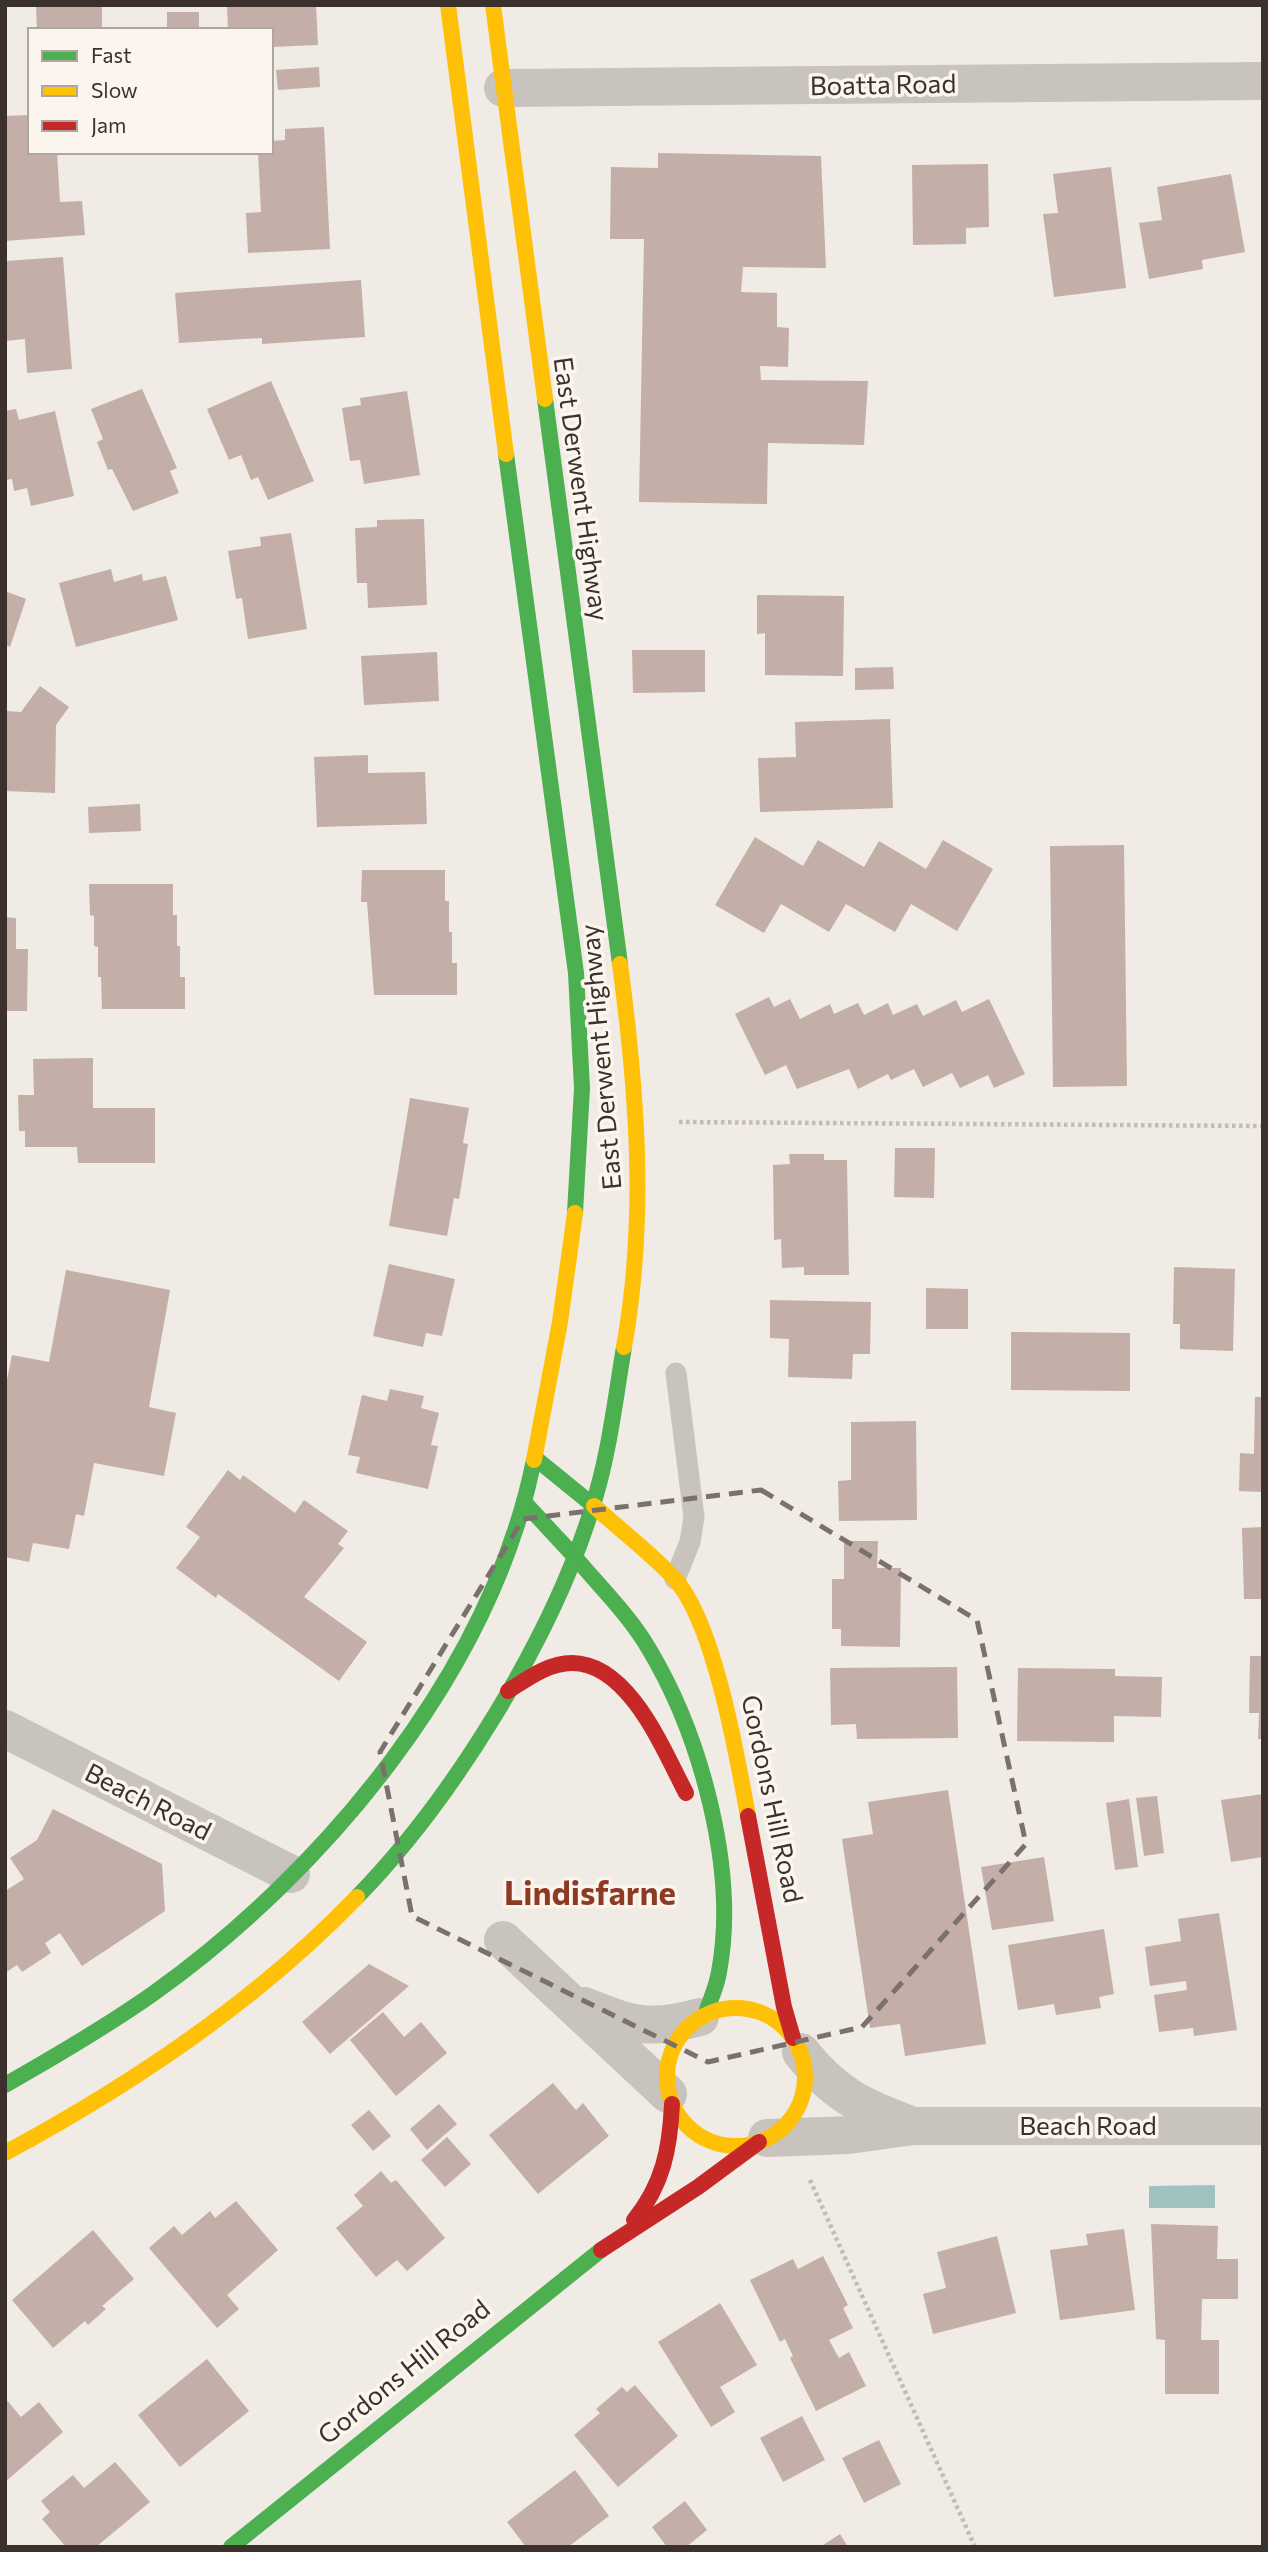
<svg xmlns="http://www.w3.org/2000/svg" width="1268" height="2552" font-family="Commissioner,sans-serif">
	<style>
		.water { fill: #a1c2c1 }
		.building { fill: #c3afa7 }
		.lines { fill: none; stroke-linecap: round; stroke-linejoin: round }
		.path { stroke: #c2bbb6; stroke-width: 4.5; stroke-dasharray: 3.5 3.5; stroke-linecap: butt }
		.lane { stroke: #c9c3be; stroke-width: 21 }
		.street { stroke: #c9c3be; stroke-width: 38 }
		.fast { stroke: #4caf50; stroke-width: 16 }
		.slow { stroke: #ffc107; stroke-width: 16 }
		.jam { stroke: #c62828; stroke-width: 16 }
		.marked { fill: none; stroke: #7a716c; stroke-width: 5; stroke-dasharray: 14 9; stroke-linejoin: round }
		.labels { text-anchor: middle; stroke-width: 7; stroke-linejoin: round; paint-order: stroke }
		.street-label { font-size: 26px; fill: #3b302b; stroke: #fbf5ee }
		.district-label { font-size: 33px; font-weight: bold; fill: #8c3b22; stroke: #fbf5ee }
	</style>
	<rect width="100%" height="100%" fill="#f0ebe5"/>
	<polygon class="water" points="1215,2185 1215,2208 1149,2208 1149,2186"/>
	<g class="building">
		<polygon points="36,5 102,5 102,30 37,30"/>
		<polygon points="227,5 316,5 318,45 271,47 271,30 228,30"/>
		<rect x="167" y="12" width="32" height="18"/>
		<polygon points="319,67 320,87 278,90 276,70"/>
		<polygon points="30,115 30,152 57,152 60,202 82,201 85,235 5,241 5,116"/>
		<polygon points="324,127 330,249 248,253 246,213 261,212 258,152 271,152 271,141 285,140 285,129"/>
		<polygon points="658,153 821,156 826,268 743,267 741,292 777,293 777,327 789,328 788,367 760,366 761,380 868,381 864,445 768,443 767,504 639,502 644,239 610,239 611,167 658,168"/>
		<polygon points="988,164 989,227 966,228 966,244 913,245 912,165"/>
		<polygon points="1111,167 1126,288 1054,297 1043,214 1058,213 1053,174"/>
		<polygon points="1231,174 1245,252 1202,260 1203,269 1149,279 1139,223 1162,220 1157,187"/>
		<polygon points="63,257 72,369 27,373 25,339 5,341 5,261"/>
		<polygon points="361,280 365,337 262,344 262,338 179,343 175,293"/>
		<polygon points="271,381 314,481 268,500 258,477 251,480 241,455 229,460 207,409"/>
		<polygon points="142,389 177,468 170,471 179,493 133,511 112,469 108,470 97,442 103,439 91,409"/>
		<polygon points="407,391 420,475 364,484 360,460 350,461 342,408 361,405 360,398"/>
		<polygon points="16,409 19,420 55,411 74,496 31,506 27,488 14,491 12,479 5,480 5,411"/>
		<polygon points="424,519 427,605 368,608 367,583 357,583 355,528 377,527 377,520"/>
		<polygon points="291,533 307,629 248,639 242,598 236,599 228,551 261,546 260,537"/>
		<polygon points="111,569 114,582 142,574 143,581 166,576 178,620 76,647 59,583"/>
		<polygon points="5,591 26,599 10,647 5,645"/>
		<polygon points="757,595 844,596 843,676 765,675 765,633 757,634"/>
		<polygon points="632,650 705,650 705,692 633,693"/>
		<polygon points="437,652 439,701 364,705 361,656"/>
		<polygon points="893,667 894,689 855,690 855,668"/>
		<polygon points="40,686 69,707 56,725 55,793 5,791 5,711 21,712"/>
		<polygon points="890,719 893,808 760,812 758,758 796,757 795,722"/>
		<polygon points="368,755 368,773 425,772 427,824 317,827 314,757"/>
		<polygon points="140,804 141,831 89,833 88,807"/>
		<polygon points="755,837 803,866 818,840 864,867 879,841 926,869 943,840 993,869 957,931 911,904 895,932 846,904 829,932 781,904 764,933 715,905"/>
		<polygon points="1124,845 1127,1086 1053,1087 1050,846"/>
		<polygon points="362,870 445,870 445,901 449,901 449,932 452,932 452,963 457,963 457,995 374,995 367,902 361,902"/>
		<polygon points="89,884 173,884 173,915 177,915 177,946 180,946 180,977 185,977 185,1009 102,1009 101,977 98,977 98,947 94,946 94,916 90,915"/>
		<polygon points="5,917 16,918 16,949 28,949 27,1011 5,1011"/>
		<polygon points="769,997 774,1007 790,999 800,1019 830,1004 834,1014 858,1003 864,1015 888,1003 893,1015 917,1004 923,1016 956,1000 962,1012 989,999 1025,1074 994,1088 988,1075 960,1088 952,1073 923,1087 914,1069 891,1080 888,1074 858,1089 849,1069 797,1089 786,1065 765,1075 735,1014"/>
		<polygon points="93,1058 93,1108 155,1108 155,1163 78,1163 77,1147 25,1147 25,1131 19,1131 18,1095 34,1095 33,1059"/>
		<polygon points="410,1098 469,1108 463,1143 468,1144 459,1199 454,1198 447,1236 389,1226"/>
		<polygon points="895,1148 935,1148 934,1198 894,1197"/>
		<polygon points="789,1154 824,1154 824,1160 847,1160 849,1275 804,1275 804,1267 782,1268 781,1239 774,1240 773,1165 790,1164"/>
		<polygon points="389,1264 455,1279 442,1336 426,1333 423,1347 373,1336"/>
		<polygon points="1174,1267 1235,1269 1233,1351 1180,1349 1180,1324 1173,1324"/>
		<polygon points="66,1270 170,1290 149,1407 176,1413 164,1476 94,1463 84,1516 76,1514 69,1549 33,1543 29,1562 5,1557 5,1390 12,1355 49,1362"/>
		<polygon points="926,1288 968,1289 968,1329 926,1329"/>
		<polygon points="770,1300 871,1302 870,1354 853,1354 852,1379 788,1377 789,1339 770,1338"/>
		<polygon points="1011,1332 1130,1333 1130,1391 1011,1390"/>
		<polygon points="390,1389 424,1396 421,1408 439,1413 431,1445 438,1446 428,1489 356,1473 360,1457 348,1455 362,1395 387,1401"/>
		<polygon points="1255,1397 1263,1397 1263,1492 1239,1491 1240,1453 1254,1454"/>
		<polygon points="916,1421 917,1520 839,1521 838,1481 851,1480 851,1422"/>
		<polygon points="228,1470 240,1480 243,1475 295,1513 304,1500 348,1531 338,1544 344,1548 304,1597 367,1642 339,1681 218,1594 216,1598 176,1568 200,1537 186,1527"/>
		<polygon points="1263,1527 1263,1599 1244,1599 1242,1528"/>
		<polygon points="844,1541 878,1541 877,1568 901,1568 900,1647 841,1646 841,1629 832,1629 832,1579 844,1579"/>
		<polygon points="1250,1656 1263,1656 1263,1739 1258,1739 1259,1713 1249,1713"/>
		<polygon points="957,1667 958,1738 857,1739 856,1724 831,1725 830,1668"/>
		<polygon points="1018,1668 1115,1669 1115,1676 1162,1677 1161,1717 1114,1716 1114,1742 1017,1741"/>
		<polygon points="948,1790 986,2044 905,2056 900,2024 870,2028 842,1839 873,1834 868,1802"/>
		<polygon points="1263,1794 1263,1857 1231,1862 1221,1800"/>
		<polygon points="1157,1796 1164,1853 1144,1856 1136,1798"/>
		<polygon points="1129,1799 1138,1867 1115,1870 1106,1803"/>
		<polygon points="53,1809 162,1864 165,1911 82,1966 60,1933 45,1943 51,1953 22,1972 17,1965 5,1973 5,1891 24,1879 10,1858 37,1840"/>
		<polygon points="1044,1857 1054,1921 992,1930 981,1867"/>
		<polygon points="1219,1913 1237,2030 1194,2036 1193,2028 1159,2032 1154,1995 1187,1990 1186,1981 1150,1986 1145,1947 1181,1941 1178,1919"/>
		<polygon points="1104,1929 1114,1994 1099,1997 1101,2008 1056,2015 1054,2004 1018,2010 1008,1945"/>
		<polygon points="369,1964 409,1986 330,2054 302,2022"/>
		<polygon points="383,2012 404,2037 421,2022 447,2053 396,2096 350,2040"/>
		<polygon points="553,2083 576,2110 583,2103 609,2136 538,2194 489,2135"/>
		<polygon points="439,2104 457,2124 427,2150 410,2129"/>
		<polygon points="369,2110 391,2136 373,2151 351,2125"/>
		<polygon points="447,2137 471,2164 445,2187 421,2160"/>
		<polygon points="381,2171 391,2183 396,2180 445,2238 407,2271 397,2260 376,2277 336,2228 363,2206 354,2195"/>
		<polygon points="236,2201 278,2250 227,2295 239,2309 217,2328 149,2248 174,2226 182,2235 210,2211 215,2218"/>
		<polygon points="1151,2224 1218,2226 1217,2259 1238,2259 1238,2299 1202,2299 1201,2340 1219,2340 1219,2394 1165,2394 1165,2340 1156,2339"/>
		<polygon points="1124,2229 1135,2310 1060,2320 1050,2250 1088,2245 1086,2234"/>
		<polygon points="93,2230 134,2279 102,2306 106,2309 88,2325 85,2321 53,2348 12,2300"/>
		<polygon points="997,2236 1016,2313 933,2334 923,2294 946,2288 937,2252"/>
		<polygon points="823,2256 848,2305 843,2308 853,2328 829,2340 839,2358 849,2352 866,2386 816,2411 790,2358 793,2356 785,2339 780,2342 750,2280 793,2259 798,2269"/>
		<polygon points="720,2303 757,2365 720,2387 735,2412 711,2427 658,2342"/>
		<polygon points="207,2359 249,2411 180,2467 138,2415"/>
		<polygon points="635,2385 678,2436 618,2487 574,2435 600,2413 596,2409 622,2387 627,2392"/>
		<polygon points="5,2398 21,2417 39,2402 63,2432 5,2482"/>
		<polygon points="802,2416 825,2460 783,2482 760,2438"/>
		<polygon points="879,2440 901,2484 864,2503 842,2458"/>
		<polygon points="115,2462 150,2502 96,2547 66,2547 42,2519 50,2512 41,2501 73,2475 84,2488"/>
		<polygon points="575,2470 609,2516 568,2547 526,2547 507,2522"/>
		<polygon points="685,2501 707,2530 686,2547 667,2547 652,2527"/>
		<polygon points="840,2534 848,2547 820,2547"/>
	</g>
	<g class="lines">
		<g class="path">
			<polyline points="679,1122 1263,1126"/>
			<polyline points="810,2180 975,2547"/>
		</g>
		<polyline class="lane" points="675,1579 690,1542 694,1517 676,1373"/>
		<g class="street">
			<polyline points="503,88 1263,81"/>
			<polyline points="5,1729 291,1874"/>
			<polyline points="503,1940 668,2094"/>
			<path d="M 584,2006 C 632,2025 649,2031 700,2017"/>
			<path d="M 801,2052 C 834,2094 862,2107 911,2125"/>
			<polyline points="767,2138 849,2135 913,2126 1263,2126"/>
		</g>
		<g class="fast">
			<polyline points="545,399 620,964"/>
			<polyline points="506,454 576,973 582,1088 575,1213"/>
			<polyline points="535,1458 594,1506"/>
			<polyline points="524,1502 575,1557"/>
			<path d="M 575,1557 C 600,1587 629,1615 649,1649 C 701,1736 738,1871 719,1972 C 717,1986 710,2000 706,2013"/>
			<path d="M 357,1897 C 452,1800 552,1638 592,1508 C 609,1456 615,1400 624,1347"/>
			<path d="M 5,2085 C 56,2056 106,2027 154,1993 C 326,1870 491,1671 534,1460"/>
			<polyline points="231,2547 601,2250"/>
		</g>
		<g class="slow">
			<polyline points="448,5 506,454"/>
			<polyline points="493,5 545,399"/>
			<path d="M 620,964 C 637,1092 647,1218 624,1347"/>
			<polyline points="534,1460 560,1322 575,1213"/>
			<path d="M 594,1506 C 620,1530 650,1552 674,1578 C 714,1621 737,1756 748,1816"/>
			<circle cx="736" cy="2077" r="69"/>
			<path d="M 5,2153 C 133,2084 256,2002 357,1897"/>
		</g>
		<g class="jam">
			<path d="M 508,1691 C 527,1679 548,1663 572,1663 C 629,1663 664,1751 686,1793"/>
			<polyline points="748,1816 784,2007 793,2038"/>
			<path d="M 634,2220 C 663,2185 670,2148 672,2104"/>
			<polyline points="601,2250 698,2187 759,2142"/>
		</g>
	</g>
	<path class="marked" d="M 761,1490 L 977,1620 L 1026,1844 L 862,2027 L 708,2062 L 412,1916 L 380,1752 L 523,1519 Z"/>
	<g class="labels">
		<g class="street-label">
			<text transform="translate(883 85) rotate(-1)" y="9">Boatta Road</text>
			<text transform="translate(581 489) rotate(82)" y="9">East Derwent Highway</text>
			<text transform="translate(601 1057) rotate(-95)" y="9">East Derwent Highway</text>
			<text transform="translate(772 1799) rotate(78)" y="9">Gordons Hill Road</text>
			<text transform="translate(148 1802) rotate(27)" y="9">Beach Road</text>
			<text x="1088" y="2135">Beach Road</text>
			<text transform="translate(404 2372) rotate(-39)" y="9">Gordons Hill Road</text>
		</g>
		<g class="district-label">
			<text x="590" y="1905">Lindisfarne</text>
		</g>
	</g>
	<rect width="1268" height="2552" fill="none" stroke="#3b302b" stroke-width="14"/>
	<rect x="28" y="28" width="245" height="126" fill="#fbf5ee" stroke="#aea6a0" stroke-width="2"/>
	<rect x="42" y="51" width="35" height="10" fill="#4caf50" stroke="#aea6a0" stroke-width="2"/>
	<text x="91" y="63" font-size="21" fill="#3b302b">Fast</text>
	<rect x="42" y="86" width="35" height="10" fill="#ffc107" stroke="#aea6a0" stroke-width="2"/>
	<text x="91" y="98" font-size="21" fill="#3b302b">Slow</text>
	<rect x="42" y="121" width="35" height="10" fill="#c62828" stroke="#aea6a0" stroke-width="2"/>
	<text x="91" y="133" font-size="21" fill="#3b302b">Jam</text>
</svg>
